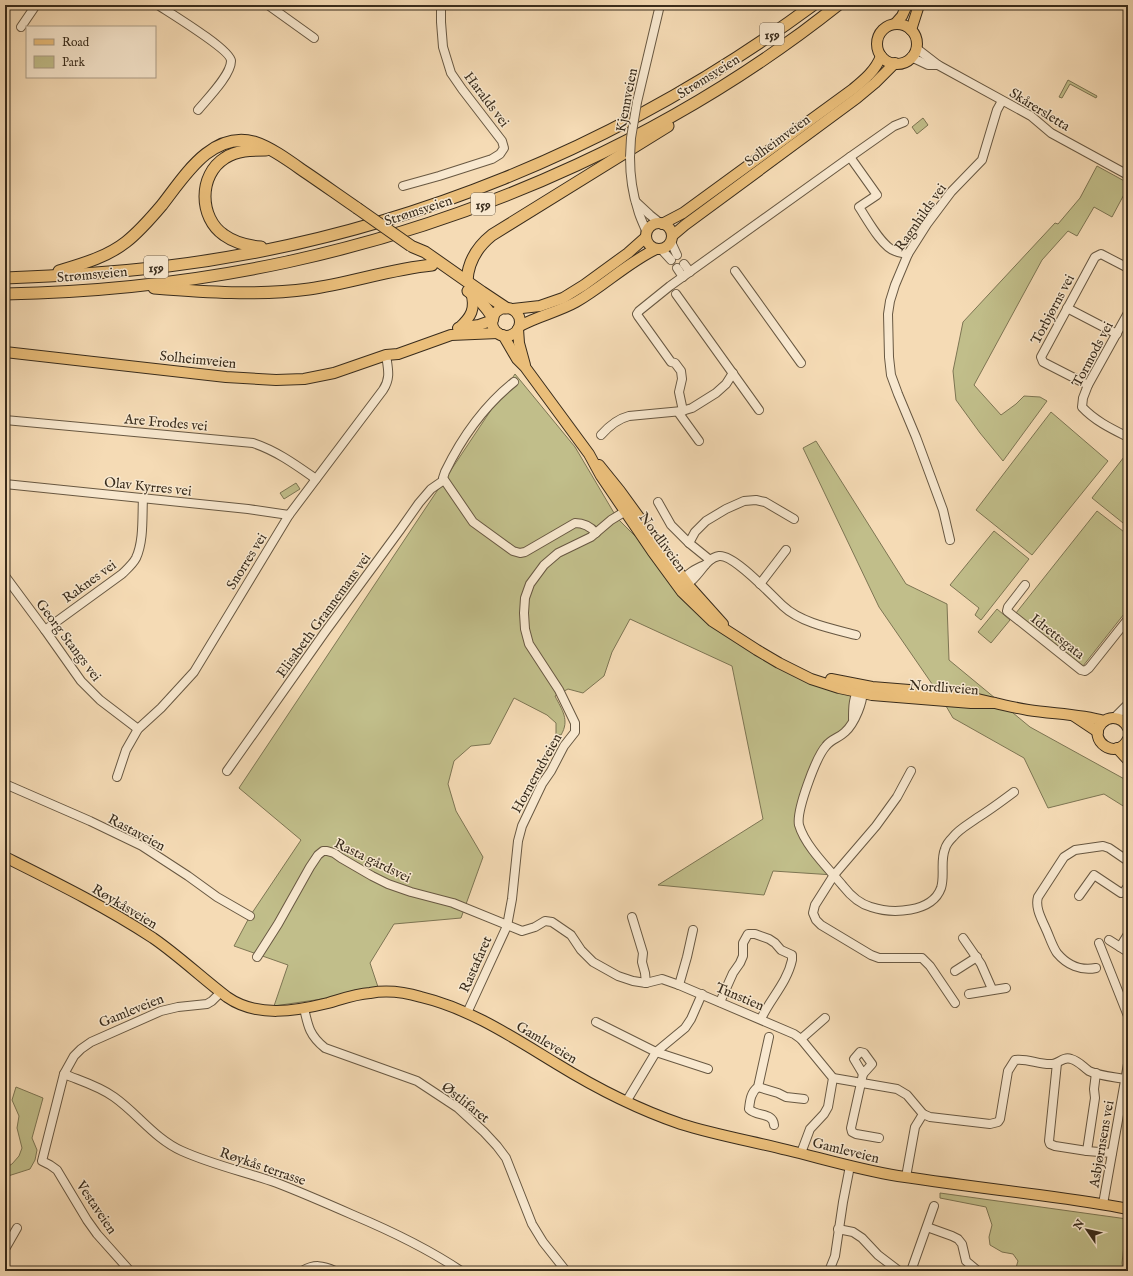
<svg xmlns="http://www.w3.org/2000/svg" width="1133" height="1276" font-family="'IM FELL English',serif">
	<style>
		.green { fill: #c1be8a; stroke: #7d7553 }
		.lines { fill: none; stroke-linecap: round; stroke-linejoin: round }
		.minor-casing { stroke: #685842; stroke-width: 10 }
		.major-casing { stroke: #392c1c; stroke-width: 12 }
		.highway-casing { stroke: #392c1c; stroke-width: 13 }
		.minor { stroke: #f8e8cf; stroke-width: 8 }
		.major { stroke: #eabe7a; stroke-width: 10 }
		.highway { stroke: #eabe7a; stroke-width: 11 }
		.minor-bridge-casing { stroke: #685842; stroke-width: 10; stroke-linecap: butt }
		.highway-bridge-casing { stroke: #392c1c; stroke-width: 13; stroke-linecap: butt }
		.minor-bridge { stroke: #f8e8cf; stroke-width: 8 }
		.highway-bridge { stroke: #eabe7a; stroke-width: 11 }
		.labels { text-anchor: middle; stroke-width: 3; stroke-linejoin: round; paint-order: stroke }
		.shield { fill: #f8e8cf; stroke: #726452; stroke-width: 1 }
		.shield-label { font-size: 13px; font-weight: bold; fill: #392c1c }
		.street-label { font-size: 14px; fill: #392c1c; stroke: #f8e8cf }
	</style>
	<rect width="100%" height="100%" fill="#f5dbb5"/>
	<filter id="stains"><feTurbulence type="fractalNoise" baseFrequency=".005" numOctaves="4"/><feColorMatrix values="0 0 0 0 .2 0 0 0 0 .09 0 0 0 0 .02 0 0 0 .5 -.17"/></filter>
	<radialGradient id="worn" r=".72"><stop offset=".6" stop-color="#630" stop-opacity="0"/><stop offset="1" stop-color="#630" stop-opacity=".3"/></radialGradient>
	<g class="green">
		<polygon points="1068,80 1097,96 1096,98 1070,84 1062,98 1059,97"/>
		<polygon points="923,118 928,125 917,134 912,127"/>
		<polygon points="1097,166 1128,183 1128,187 1112,217 1094,207 1077,236 1068,231 1042,260 974,385 1001,415 1016,404 1024,396 1040,397 1047,401 1003,461 980,433 956,400 953,371 963,322 1055,223 1058,224 1080,198"/>
		<path d="M 515,374 L 575,447 L 617,518 L 684,585 L 711,616 L 805,674 L 861,690 L 851,723 L 825,747 L 798,817 L 803,834 L 834,875 L 773,871 L 764,895 L 658,885 L 763,819 L 732,666 L 630,619 L 612,652 L 604,676 L 583,693 L 568,689 L 555,696 C 562,710 570,720 561,735 L 556,734 L 556,723 L 547,715 L 514,698 L 490,744 L 471,746 L 454,761 L 448,784 L 456,811 L 483,857 L 461,918 L 394,924 L 370,963 L 378,987 L 322,999 L 274,1006 L 288,965 L 234,946 L 250,916 L 301,840 L 239,788 Z"/>
		<polygon points="1051,412 1108,461 1032,555 976,510"/>
		<polygon points="816,441 906,584 947,604 949,660 1030,727 1128,781 1128,809 1104,794 1048,808 1024,758 953,718 939,694 879,607 803,448"/>
		<polygon points="1124,457 1128,459 1128,527 1092,498"/>
		<polygon points="296,483 300,489 284,499 280,493"/>
		<polygon points="1097,511 1128,535 1128,609 1083,666 1016,613"/>
		<polygon points="994,531 1029,559 981,620 975,615 979,608 950,585"/>
		<polygon points="997,609 1010,620 991,643 978,632"/>
		<polygon points="16,1087 43,1098 32,1138 37,1150 35,1160 30,1169 5,1177 5,1168 12,1164 19,1156 22,1148 17,1128 19,1116 12,1100"/>
		<polygon points="940,1193 1127,1219 1122,1263 1123,1271 1015,1271 1018,1261 1013,1254 1002,1252 990,1245 989,1237 992,1225 986,1207 940,1198"/>
	</g>
	<g class="lines">
		<g class="minor-casing">
			<g id="minor">
				<path d="M 158,5 C 170,13 231,50 231,61 C 231,75 207,99 198,110"/>
				<polyline points="268,5 314,38"/>
				<polyline points="21,27 36,5"/>
				<polyline points="916,48 938,65 1031,116 1051,133 1128,175"/>
				<polyline points="911,57 928,65 938,65"/>
				<polyline points="637,102 660,5"/>
				<path d="M 630,157 C 630,175 632,192 638,210 C 640,218 644,225 647,233"/>
				<path d="M 850,157 L 877,195 L 859,207 C 867,219 882,247 895,251 C 899,253 904,253 908,254"/>
				<polyline points="403,186 439,176 492,159 500,154 504,148 502,141 462,89 451,73 443,47 441,22 441,5"/>
				<polyline points="636,202 650,215 660,223"/>
				<polyline points="671,242 677,255"/>
				<polyline points="661,249 671,260"/>
				<polyline points="684,264 690,272"/>
				<polyline points="677,268 683,277"/>
				<polyline points="735,271 801,363"/>
				<polyline points="676,294 759,410"/>
				<polyline points="1067,308 1117,334"/>
				<path d="M 1128,313 L 1088,385 L 1083,398 L 1082,407 C 1095,421 1112,429 1128,437"/>
				<path d="M 514,382 C 484,406 462,437 445,472 L 443,478 L 445,481 L 473,522 L 513,551 L 520,553 L 525,552 L 575,523 C 584,523 590,526 596,533"/>
				<polyline points="1088,385 1043,362 1041,357 1095,257 1101,254 1128,268"/>
				<polyline points="683,411 679,392 682,379 681,371 675,363 671,362 638,316 637,314 639,311 670,286 850,157 894,126 904,122"/>
				<polyline points="678,412 699,441"/>
				<path d="M 5,420 L 253,443 C 277,451 296,465 316,479"/>
				<path d="M 601,435 C 609,426 617,419 629,416 L 682,411 L 692,408 L 716,393 L 726,384 L 733,373"/>
				<polyline points="5,484 248,509 289,515"/>
				<polyline points="658,502 671,525 689,543 710,560"/>
				<polyline points="950,540 943,510 916,437 898,394 891,375 889,357 888,314 890,301 895,285 908,254 927,224 951,192 982,160 997,110 1002,101"/>
				<polyline points="689,543 695,532 706,521 726,509 744,501 756,500 765,502 794,519"/>
				<polyline points="5,576 45,630 81,681 100,700 138,729"/>
				<path d="M 681,583 C 687,573 695,569 705,565"/>
				<polyline points="760,584 786,550"/>
				<polyline points="1025,585 1008,607 1007,611 1081,670 1085,671 1089,668 1128,619"/>
				<path d="M 682,586 C 699,581 704,558 719,556 C 734,554 771,595 783,606 C 801,623 833,629 856,635"/>
				<path d="M 45,630 L 122,574 C 127,569 133,564 136,558 C 144,541 142,516 143,498"/>
				<path d="M 862,688 C 865,700 854,724 845,732 C 839,738 831,739 826,746 C 816,757 796,811 799,825 C 805,846 829,869 843,886 C 850,895 860,904 871,907 C 892,914 932,913 941,888 C 945,876 940,861 945,849 C 946,845 950,840 953,837 C 959,829 969,824 977,818 C 990,810 1002,801 1014,792"/>
				<polyline points="1114,718 1128,704"/>
				<path d="M 853,719 C 853,707 853,697 860,687"/>
				<polyline points="227,771 325,632 400,530 419,503 431,489 444,480"/>
				<polyline points="911,771 897,797 876,826 834,875 815,905 813,913 816,920 821,925 871,955 879,958 922,958 930,966 955,1003"/>
				<path d="M 117,777 L 126,750 L 138,729 L 161,708 L 194,672 L 289,515 L 383,390 C 391,378 388,369 386,355"/>
				<polyline points="5,784 90,821 142,846 188,876 217,897 250,916"/>
				<polyline points="1079,896 1094,875 1121,893 1124,892 1128,886"/>
				<polyline points="632,917 643,953 642,962 645,973 646,983"/>
				<polyline points="963,938 981,964 992,989"/>
				<polyline points="1109,940 1128,952"/>
				<polyline points="1099,943 1128,1016"/>
				<polyline points="1120,947 1128,934"/>
				<polyline points="257,957 278,924 310,867 318,855 323,851 327,851 334,853 341,858 372,876 388,884 411,892 453,903 522,931 535,927 545,921 552,922 571,935 581,950 593,962 618,976 633,981 646,983 662,979 679,985 794,1034 801,1039 833,1078 828,1107 824,1114 810,1129 801,1153"/>
				<path d="M 1096,968 C 1081,971 1067,965 1057,953 C 1052,946 1049,935 1045,927 C 1041,918 1035,907 1038,897 L 1064,857 L 1075,850 L 1103,846 L 1109,848 L 1128,861"/>
				<polyline points="955,971 977,957"/>
				<polyline points="679,985 687,957 693,930"/>
				<polyline points="969,994 1006,988"/>
				<path d="M 720,1002 L 733,973 L 740,963 L 743,956 L 743,943 L 748,934 L 755,934 L 769,939 L 775,943 L 781,950 L 792,955 L 792,960 C 787,983 770,999 761,1019"/>
				<path d="M 304,1008 C 308,1027 310,1036 325,1048 L 417,1081 L 458,1108 L 484,1132 L 497,1146 L 506,1158 L 532,1224 L 543,1242 L 566,1271"/>
				<polyline points="467,1013 507,926 512,899 518,841 522,826 542,784 551,771 564,746 575,732 575,723 559,690 529,644 525,629 524,613 525,598 530,584 544,565 558,553 591,537 611,520 629,509"/>
				<polyline points="596,1022 656,1052 708,1069"/>
				<path d="M 769,1037 L 758,1087 C 751,1092 750,1100 749,1109 C 757,1117 773,1112 774,1125"/>
				<polyline points="801,1039 825,1018"/>
				<polygon points="860,1052 864,1053 872,1064 863,1074 854,1059"/>
				<polyline points="1057,1063 1049,1141 1050,1144 1055,1146 1087,1151 1112,1153"/>
				<path d="M 64,1074 C 81,1081 99,1086 114,1097 C 138,1114 155,1139 182,1151 C 213,1165 246,1172 277,1183 C 303,1193 328,1204 353,1215 C 391,1231 427,1248 461,1271"/>
				<polyline points="863,1074 851,1128 852,1132 856,1134 879,1138"/>
				<polyline points="833,1078 897,1089 907,1095 923,1114"/>
				<polyline points="758,1087 778,1093 786,1097 804,1099"/>
				<polyline points="626,1102 656,1052 685,1028 691,1019 702,994"/>
				<polyline points="1087,1151 1095,1098 1094,1089 1096,1073"/>
				<path d="M 906,1177 L 915,1127 L 923,1114 L 930,1117 L 990,1124 L 998,1122 L 1000,1119 L 1008,1071 L 1015,1060 C 1028,1058 1039,1065 1052,1064 C 1059,1064 1063,1056 1071,1059 C 1079,1061 1083,1067 1089,1071 C 1099,1076 1115,1077 1125,1079"/>
				<polyline points="1103,1204 1128,1064"/>
				<polyline points="927,1227 952,1236 958,1239 962,1244 966,1261 978,1271"/>
				<polyline points="838,1229 853,1232 862,1238 878,1255 899,1271"/>
				<polyline points="5,1249 17,1228"/>
				<polyline points="130,1271 97,1234 87,1220 57,1170 50,1165 42,1161 64,1074 74,1056 81,1049 91,1042 161,1011 178,1007 207,1004 212,1001 221,992"/>
				<path d="M 302,1271 C 314,1264 323,1265 335,1271"/>
				<polyline points="829,1271 835,1256 843,1202 850,1166"/>
				<polyline points="911,1271 934,1206"/>
			</g>
		</g>
		<g class="major-casing">
			<g id="major">
				<polyline points="895,24 902,16 907,5"/>
				<circle cx="897" cy="44" r="20"/>
				<polyline points="911,30 919,5"/>
				<circle cx="659" cy="236" r="13"/>
				<path d="M 662,224 L 683,213 L 853,89 C 864,80 876,70 881,56"/>
				<polyline points="672,236 685,225 857,98 875,83 895,63"/>
				<circle cx="506" cy="322" r="14"/>
				<polyline points="513,309 540,306 563,298 584,285 628,253 646,237"/>
				<path d="M 520,326 C 538,316 558,312 576,302 C 604,286 627,263 656,249"/>
				<polyline points="458,328 479,325 493,320"/>
				<path d="M 459,328 C 471,317 476,309 471,292"/>
				<polyline points="518,329 519,343 525,365"/>
				<polyline points="503,335 517,359 525,367 589,454 601,476 652,551 682,592 712,621 757,650 779,663 811,679 839,688 872,695 971,703 994,703"/>
				<polyline points="5,352 226,377 276,380 304,379 334,373 386,355 398,354 451,335 498,333"/>
				<polyline points="599,465 620,491 689,586 723,624"/>
				<path d="M 831,679 L 872,687 L 959,694 C 971,697 983,701 995,703 C 1006,706 1017,708 1028,710 C 1053,714 1079,714 1104,721"/>
				<polyline points="1074,716 1098,732"/>
				<path d="M 1128,728 C 1125,722 1120,718 1113,718 C 1109,718 1105,720 1102,723 C 1086,740 1117,762 1128,739"/>
				<polyline points="1117,748 1128,760"/>
				<path d="M 5,857 C 55,882 106,907 153,938 C 179,956 202,978 227,997 C 257,1018 296,1011 328,1003 C 342,999 355,994 370,993 C 387,990 404,992 421,997 C 471,1009 514,1038 557,1064 C 596,1088 637,1109 681,1124 C 716,1135 751,1141 787,1150 C 824,1159 860,1170 898,1176 C 945,1183 992,1189 1039,1195 C 1069,1199 1099,1203 1128,1209"/>
			</g>
		</g>
		<g class="highway-casing">
			<g id="highway">
				<path d="M 261,247 C 248,246 235,243 224,235 C 199,218 198,175 225,158 C 237,150 251,150 266,150"/>
				<polyline points="413,247 425,252 482,292 506,308"/>
				<path d="M 59,271 C 82,264 107,257 126,242 C 140,231 151,218 162,205 C 184,177 211,131 254,142 C 270,147 288,160 302,170 C 320,182 338,195 357,208"/>
				<path d="M 5,278 C 57,276 109,273 161,267 C 397,239 622,146 813,5"/>
				<path d="M 467,281 C 468,261 477,247 492,235 L 668,126"/>
				<path d="M 154,288 C 205,292 258,296 309,289 C 351,283 391,269 432,265"/>
				<path d="M 468,291 C 478,298 487,308 493,318"/>
				<path d="M 5,294 C 99,292 194,282 287,262 C 485,219 678,132 838,5"/>
			</g>
		</g>
		<use href="#minor" class="minor"/>
		<use href="#major" class="major"/>
		<use href="#highway" class="highway"/>
		<g class="minor-bridge-casing">
			<polyline id="minor-bridge" points="630,157 631,138 637,102"/>
		</g>
		<g class="highway-bridge-casing">
			<polyline id="highway-bridge" points="357,208 411,246"/>
		</g>
		<use href="#minor-bridge" class="minor-bridge"/>
		<use href="#highway-bridge" class="highway-bridge"/>
	</g>
	<g class="labels">
		<g class="shield">
			<rect x="760" y="23" width="24" height="22" rx="3"/>
			<rect x="471" y="193" width="24" height="22" rx="3"/>
			<rect x="144" y="256" width="24" height="22" rx="3"/>
		</g>
		<g class="shield-label">
			<text x="772" y="39">159</text>
			<text x="483" y="209">159</text>
			<text x="156" y="272">159</text>
		</g>
		<g class="street-label">
			<text transform="translate(708 76) rotate(-32)" y="5">Strømsveien</text>
			<text transform="translate(487 99) rotate(53)" y="5">Haralds vei</text>
			<text transform="translate(626 100) rotate(-79)" y="5">Kjennveien</text>
			<text transform="translate(1040 109) rotate(32)" y="5">Skårersletta</text>
			<text transform="translate(777 140) rotate(-36)" y="5">Solheimveien</text>
			<text transform="translate(418 210) rotate(-18)" y="5">Strømsveien</text>
			<text transform="translate(920 217) rotate(-55)" y="5">Ragnhilds vei</text>
			<text transform="translate(92 274) rotate(-5)" y="5">Strømsveien</text>
			<text transform="translate(1052 309) rotate(-62)" y="5">Torbjørns vei</text>
			<text transform="translate(1092 354) rotate(-62)" y="5">Tormods vei</text>
			<text transform="translate(198 359) rotate(6)" y="5">Solheimveien</text>
			<text transform="translate(166 422) rotate(5)" y="5">Are Frodes vei</text>
			<text transform="translate(148 486) rotate(6)" y="5">Olav Kyrres vei</text>
			<text transform="translate(663 542) rotate(54)" y="5">Nordliveien</text>
			<text transform="translate(246 561) rotate(-58)" y="5">Snorres vei</text>
			<text transform="translate(89 581) rotate(-36)" y="5">Raknes vei</text>
			<text transform="translate(323 615) rotate(-54)" y="5">Elisabeth Grannemans vei</text>
			<text transform="translate(1058 636) rotate(38)" y="5">Idrettsgata</text>
			<text transform="translate(69 640) rotate(53)" y="5">Georg Stangs vei</text>
			<text transform="translate(944 687) rotate(4)" y="5">Nordliveien</text>
			<text transform="translate(536 773) rotate(-61)" y="5">Hornerudveien</text>
			<text transform="translate(137 832) rotate(28)" y="5">Rastaveien</text>
			<text transform="translate(373 860) rotate(26)" y="5">Rasta gårdsvei</text>
			<text transform="translate(125 906) rotate(31)" y="5">Røykåsveien</text>
			<text transform="translate(475 964) rotate(-66)" y="5">Rastafaret</text>
			<text transform="translate(740 996) rotate(23)" y="5">Tunstien</text>
			<text transform="translate(131 1010) rotate(-22)" y="5">Gamleveien</text>
			<text transform="translate(547 1042) rotate(31)" y="5">Gamleveien</text>
			<text transform="translate(466 1102) rotate(38)" y="5">Østlifaret</text>
			<text transform="translate(1101 1144) rotate(-80)" y="5">Asbjørnsens vei</text>
			<text transform="translate(846 1150) rotate(14)" y="5">Gamleveien</text>
			<text transform="translate(263 1166) rotate(19)" y="5">Røykås terrasse</text>
			<text transform="translate(97 1207) rotate(56)" y="5">Vestaveien</text>
		</g>
	</g>
	<rect width="1133" height="1276" fill="none" stroke="#f5dbb5" stroke-width="20"/>
	<rect x="6" y="6" width="1121" height="1264" fill="none" stroke="#392c1c" stroke-width="2"/>
	<rect x="10" y="10" width="1113" height="1256" fill="none" stroke="#392c1c"/>
	<rect x="26" y="26" width="130" height="52" fill="#f8e8cf" stroke="#ac9d87"/>
	<rect x="34" y="39" width="20" height="6" fill="#eabe7a" stroke="#ac9d87"/>
	<text x="62" y="46" font-size="12" fill="#392c1c">Road</text>
	<rect x="34" y="56" width="20" height="12" fill="#c1be8a" stroke="#ac9d87"/>
	<text x="62" y="66" font-size="12" fill="#392c1c">Park</text>
	<g transform="translate(1087 1230) rotate(304)" stroke="#f8e8cf" stroke-width="3" paint-order="stroke">
	<path d="M0-3L7 15L0 10L-7 15Z" fill="#392c1c"/>
	<text y="-6" font-size="11" font-weight="bold" text-anchor="middle" fill="#392c1c">N</text>
	</g>
	<rect width="100%" height="100%" filter="url(#stains)"/>
	<rect width="100%" height="100%" fill="url(#worn)"/>
</svg>
